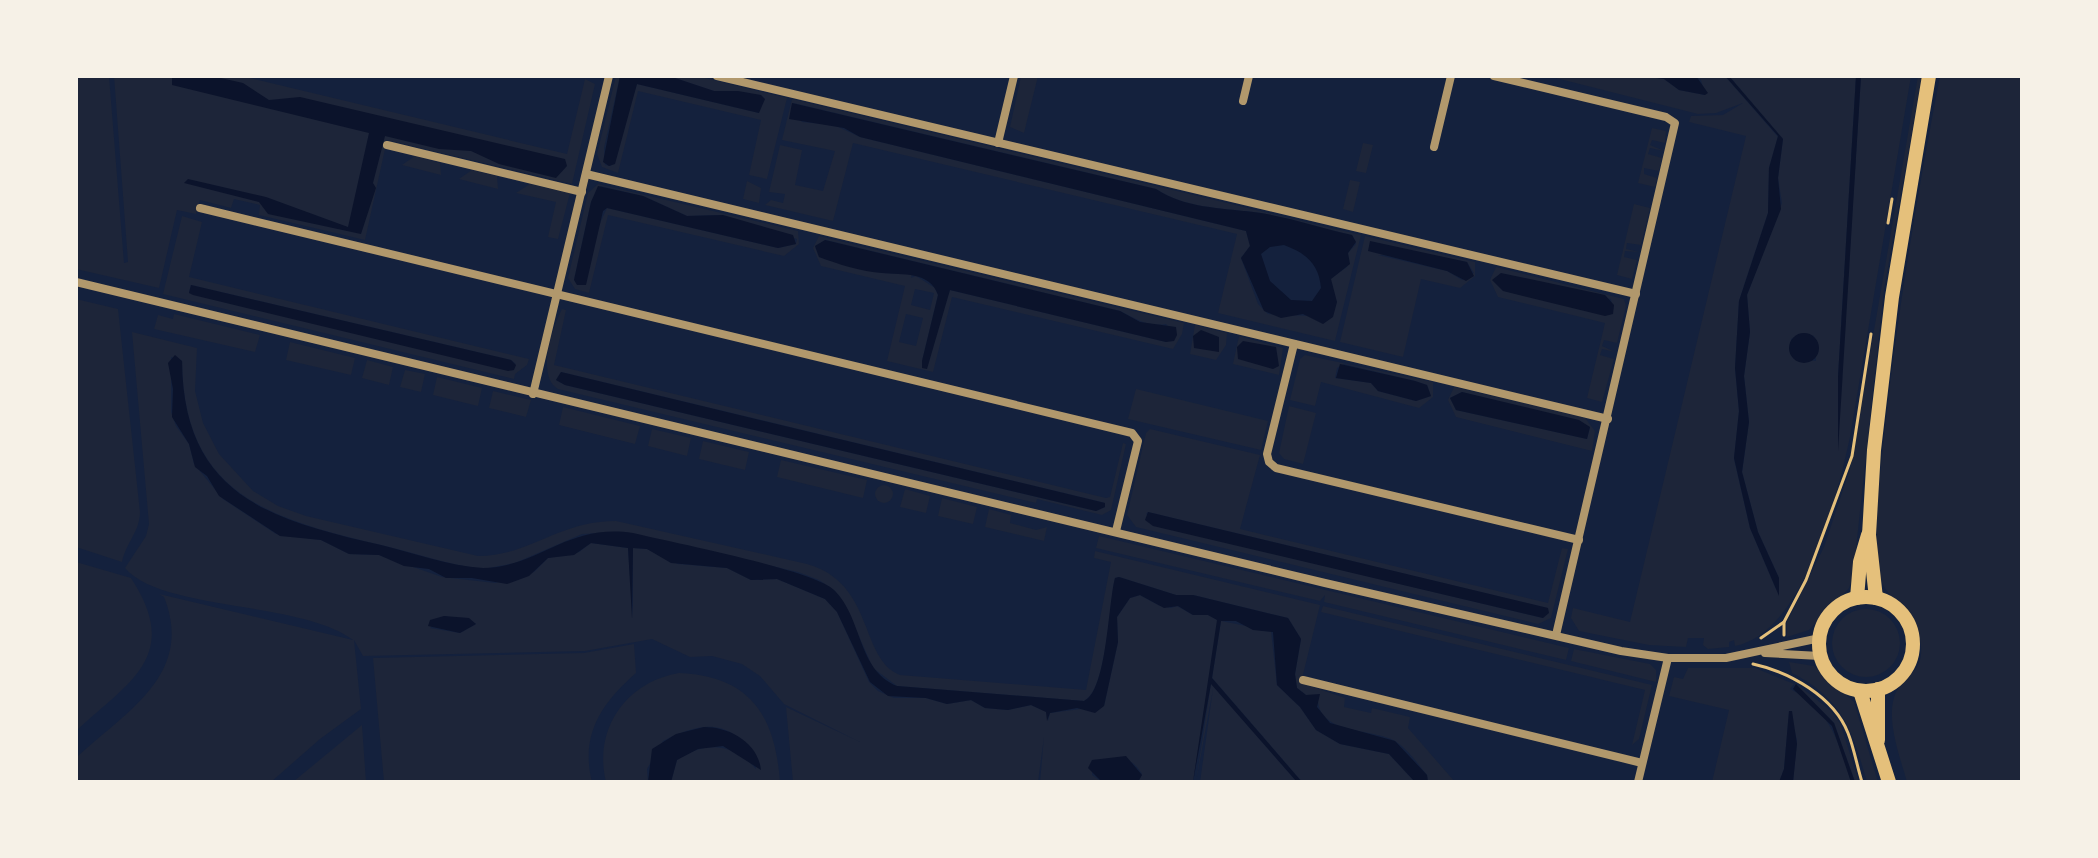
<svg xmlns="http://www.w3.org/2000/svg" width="2098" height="858" font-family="'PT Sans Narrow',sans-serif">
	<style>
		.green { fill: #1d2539; fill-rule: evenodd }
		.water { fill: #0b132b; fill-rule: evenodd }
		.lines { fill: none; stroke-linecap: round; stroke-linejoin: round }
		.path { stroke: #e5c07b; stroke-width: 3 }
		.minor { stroke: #b1986c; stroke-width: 8 }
		.secondary { stroke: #e5c07b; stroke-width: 14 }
	</style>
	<rect width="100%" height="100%" fill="#14213d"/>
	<g class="green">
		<polygon points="76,76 109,76 124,263 128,262 114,76 241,76 567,154 585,79 595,84 572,184 387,140 365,240 259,215 260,205 234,199 231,208 200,200 196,214 177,210 159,288 76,269"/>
		<polygon points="616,76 620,76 604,148 605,165 611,166 637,84 759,113 738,91 714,91 669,76 697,76 787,98 767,179 749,175 761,120 638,91 618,173 602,167 597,154"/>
		<polygon points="1021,76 1038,76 1024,133 1010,127"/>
		<path d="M 1548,76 L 1642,76 L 1664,79 L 1679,90 L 1705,95 L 1701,80 L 1696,76 L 1725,76 L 1778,137 L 1769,168 L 1768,213 L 1739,301 L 1735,368 L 1739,411 L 1734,459 L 1750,528 L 1776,589 L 1779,578 L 1758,532 L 1742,472 L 1749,422 L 1744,376 L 1750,332 L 1747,295 L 1782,203 L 1778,178 L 1783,139 L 1729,76 L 1856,76 L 1838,377 L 1838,433 L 1861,76 L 1911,76 L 1850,437 C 1837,497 1804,632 1735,646 L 1734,640 L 1729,642 L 1729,647 L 1708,649 L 1703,645 L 1704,638 L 1688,638 L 1686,647 L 1649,645 L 1579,631 L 1571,618 L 1573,608 L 1630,622 L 1746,136 L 1689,122 L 1691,116 L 1723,115 L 1743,103 L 1716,113 L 1698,114 ZM 1803,334 L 1814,336 L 1816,361 L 1794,358 L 1791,339 Z"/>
		<polygon points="1918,76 1922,76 1884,290 1853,576 1849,588 1809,630 1787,637 1787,622 1824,547 1850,469"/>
		<path d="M 1940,76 L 2022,76 L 2022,782 L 1907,782 C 1900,756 1882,712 1899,687 C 1908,673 1923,670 1921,647 C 1918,605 1886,604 1880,576 C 1872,538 1880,475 1884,436 C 1897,315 1917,196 1940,76 Z"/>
		<path d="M 792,99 L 1361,235 L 1335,341 L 1218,313 L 1237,234 L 853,143 L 833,221 L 765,205 L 771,200 L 783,203 L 785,194 L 769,192 L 780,145 L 802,150 L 795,185 L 823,191 L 835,151 L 782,140 ZM 793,103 L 1156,189 C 1184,208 1221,208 1253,212 C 1286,216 1320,228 1352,235 L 1356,244 L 1348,253 L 1347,267 L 1331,278 L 1309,316 L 1268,314 L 1258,304 L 1241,258 L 1250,246 L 1246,231 L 860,137 L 834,125 L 802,122 Z"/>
		<polygon points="1652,128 1666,131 1665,143 1652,140 1650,145 1664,151 1650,148 1648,154 1662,158 1659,171 1644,168 1644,174 1657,178 1655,187 1638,183"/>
		<polygon points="1363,143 1373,145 1366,173 1356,171"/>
		<polygon points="415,156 440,163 441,175 402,165"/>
		<polygon points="472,170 497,176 498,189 459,179"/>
		<polygon points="1350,180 1360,182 1353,212 1343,209"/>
		<polygon points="747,181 761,188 759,203 743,199"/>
		<polygon points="530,184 570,193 558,239 548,237 556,202 516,193"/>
		<path d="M 598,184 L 798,231 L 799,244 L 784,256 L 608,215 L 589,293 L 575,289 L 568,278 L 588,193 ZM 601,186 L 643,196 L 687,216 L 717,215 L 797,239 L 796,244 L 778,248 L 607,208 L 574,280 L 591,202 Z"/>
		<polygon points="1634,204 1650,208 1641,245 1627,243 1626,249 1639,252 1625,251 1624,257 1637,260 1632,279 1617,275"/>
		<path d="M 182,216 L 202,222 L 189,277 L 529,359 L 527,365 L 515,374 L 514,379 L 163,294 ZM 191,285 L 511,360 L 516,364 L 189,292 Z"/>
		<path d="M 819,236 L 1184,323 L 1182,334 L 1173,349 L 952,297 L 933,372 L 887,361 L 905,286 L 821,266 L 813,248 ZM 826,240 L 1120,311 C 1136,319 1148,327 1166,324 L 1177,335 L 1166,342 L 950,290 L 922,361 L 938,295 L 935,288 L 916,276 L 911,278 L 912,274 L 883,273 L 819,257 L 815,246 ZM 915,289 L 934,293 L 930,310 L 911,305 ZM 906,314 L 923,318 L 916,346 L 899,342 Z"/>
		<path d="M 1365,236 L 1475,262 L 1475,276 L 1460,288 L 1421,279 L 1403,357 L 1340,342 ZM 1378,255 L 1432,255 L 1467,262 L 1474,273 L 1462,280 L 1447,271 Z"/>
		<path d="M 1496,267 L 1624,299 L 1626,306 L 1617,343 L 1604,340 L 1602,346 L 1615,352 L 1602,349 L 1600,355 L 1614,359 L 1602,402 L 1587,398 L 1605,323 L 1498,297 L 1490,280 ZM 1492,280 L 1611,299 L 1613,314 Z"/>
		<path d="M 76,299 L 118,309 L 140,512 C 140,531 126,543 122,562 L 76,547 Z"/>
		<path d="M 562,309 L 566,310 L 554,365 L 1106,498 L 1110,497 L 1123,443 L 1126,444 L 1111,510 L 1102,515 L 1037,499 L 1036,503 L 558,389 C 536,376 552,328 562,309 ZM 561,372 L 1089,499 L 1105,503 L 1105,507 L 1096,511 L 565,385 L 556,380 Z"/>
		<polygon points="174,314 260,335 255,352 154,329 158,315 173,319"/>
		<polygon points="1195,325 1227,333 1226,345 1216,360 1190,354"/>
		<path d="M 132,332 L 197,348 L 195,391 L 203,423 L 219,454 L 253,491 L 278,506 L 306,516 L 478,556 C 530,556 558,521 616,521 L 807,564 C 875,583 859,659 900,675 L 1086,690 L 1111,562 L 1094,558 L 1095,551 L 1320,605 L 1301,683 L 1345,698 L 1344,707 L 1371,713 L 1372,708 L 1410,717 L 1408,728 L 1455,782 L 1428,782 L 1427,775 C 1417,763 1406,746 1391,739 C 1364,728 1315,733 1318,695 L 1306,695 L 1297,688 L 1295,674 L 1301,639 L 1288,618 L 1193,595 L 1176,595 L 1119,577 L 1115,578 C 1109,605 1107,690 1084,701 L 897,686 L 873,668 L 846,607 L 835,591 L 819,580 L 798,572 L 623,532 L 582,534 L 515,563 L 483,569 C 448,565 415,553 381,545 C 271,519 183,495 182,361 L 171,357 L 171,412 L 176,426 L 189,444 L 194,464 L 223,499 L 276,534 L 321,540 L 349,554 L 379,555 L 442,577 L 495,583 L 534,572 L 548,558 L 579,552 L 591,543 L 628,548 L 633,618 L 633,548 L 647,549 L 678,564 L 727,568 L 751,580 L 777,579 L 825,599 L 837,612 L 869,682 L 878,691 L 894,698 L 926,698 L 947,704 L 971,700 L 985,708 L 1008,710 L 1031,705 L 1047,712 L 1048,721 L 1050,713 L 1104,706 L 1118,642 L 1117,617 L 1130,598 L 1140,595 L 1158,605 L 1171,608 L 1177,606 L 1193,615 L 1208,615 L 1218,620 L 1193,782 L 1138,782 L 1142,774 C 1128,751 1115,760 1092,760 L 1092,775 L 1102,782 L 1040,782 L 1044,737 L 1038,782 L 793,782 L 786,707 L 860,742 L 784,704 L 760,676 L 742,664 L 712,656 L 690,657 L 652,639 L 585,651 L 363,656 L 354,640 L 361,709 L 320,739 L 271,782 L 76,782 L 76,758 C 125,712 195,675 164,597 L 159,594 L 353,640 C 302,601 161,611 125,568 L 146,536 L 149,524 ZM 444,616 L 475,623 L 476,624 L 460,633 L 430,628 Z"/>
		<polygon points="1239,336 1283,348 1279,375 1233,364"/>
		<polygon points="290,342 355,358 351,375 286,360"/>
		<path d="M 1305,355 L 1433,382 L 1433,397 L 1419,408 L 1321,382 L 1315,406 L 1290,400 L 1300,359 ZM 1344,364 L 1415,381 L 1427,385 L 1431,396 L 1416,401 L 1378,391 L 1371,383 L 1335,378 L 1337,368 Z"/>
		<polygon points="367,360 393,367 389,385 362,378"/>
		<polygon points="405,370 425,374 421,392 400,387"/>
		<polygon points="437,377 482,388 478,406 433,395"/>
		<path d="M 1454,387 L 1585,418 L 1595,431 L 1592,451 L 1456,417 L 1448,400 ZM 1462,392 L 1590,427 L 1587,439 L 1456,410 L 1450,398 Z"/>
		<polygon points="1136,389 1268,421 1261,450 1128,419"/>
		<polygon points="493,391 531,400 526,417 489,408"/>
		<polygon points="1289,406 1316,413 1303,464 1284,459 1279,453"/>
		<polygon points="563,407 640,426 635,444 559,425"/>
		<polygon points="652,429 691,438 687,456 648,446"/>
		<path d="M 1150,429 L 1260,455 L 1240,529 L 1548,603 L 1562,548 L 1568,549 L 1551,618 L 1538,624 L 1136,527 L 1127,515 L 1146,433 ZM 1148,512 L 1547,608 L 1543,618 L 1170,529 L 1146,514 Z"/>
		<polygon points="703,441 749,452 745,470 699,459"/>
		<polygon points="781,460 867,480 863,498 777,477"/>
		<circle cx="884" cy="494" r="9"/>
		<polygon points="905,489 930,496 926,513 900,507"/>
		<polygon points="942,498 977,507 973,524 938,516"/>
		<polygon points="989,509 1011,515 1010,523 1036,530 1047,527 1044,541 985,527"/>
		<polygon points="1099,536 1569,648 1566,660 1324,602 1325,595 1320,601 1096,548"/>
		<path d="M 76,562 L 131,578 C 182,656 130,681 76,731 Z"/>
		<polygon points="1323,606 1652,685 1639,739 1632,745 1645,690 1321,612"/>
		<circle cx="1866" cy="643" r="34"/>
		<polygon points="1221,621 1271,631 1277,685 1300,707 1316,730 1340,744 1389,754 1415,782 1302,782 1212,678"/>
		<path d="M 634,644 L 636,673 C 602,703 580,734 592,782 L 384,782 L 373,658 L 584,653 Z"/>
		<polygon points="1574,649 1650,664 1656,670 1656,682 1571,661"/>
		<path d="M 1789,662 L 1814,666 L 1854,702 L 1878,782 L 1867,782 C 1852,730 1843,699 1792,673 Z"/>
		<path d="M 1688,668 L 1755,668 L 1799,686 L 1830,710 L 1840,723 L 1859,782 L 1855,782 L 1834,723 L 1794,684 L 1790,689 C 1828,707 1840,743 1851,782 L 1793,782 L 1797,740 L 1789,712 L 1784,769 L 1779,782 L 1712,782 L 1729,710 L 1669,696 L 1674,677 L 1683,679 Z"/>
		<path d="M 679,673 C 750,676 775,715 780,782 L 671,782 L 677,760 C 705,741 733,743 756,769 L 756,755 C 726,719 704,721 663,741 L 647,769 L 648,782 L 606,782 C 593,729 626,682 679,673 Z"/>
		<polygon points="1211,683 1297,782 1200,782 1213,689 1196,782"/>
		<polygon points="362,725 366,782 293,782"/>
	</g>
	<g class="water">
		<polygon points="172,76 212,76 243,83 269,100 300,97 565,159 567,166 556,178 499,164 471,151 439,149 385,136 373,183 376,188 361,234 268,214 259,202 184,183 188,179 266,197 348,227 369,133 172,85"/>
		<polygon points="620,76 669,76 714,91 738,91 761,95 765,99 759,113 637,84 615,164 609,166 603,162"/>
		<polygon points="1642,76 1696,76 1708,93 1705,95 1679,90 1664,79"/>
		<polygon points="1725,76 1729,76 1783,139 1778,178 1781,209 1747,295 1750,332 1744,376 1749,422 1742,472 1758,532 1779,578 1779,596 1750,528 1734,458 1739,411 1735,368 1739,301 1768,213 1769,168 1778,136"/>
		<polygon points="1856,76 1861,76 1838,451 1838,377"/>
		<path d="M 792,103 L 1156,189 C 1184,208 1221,208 1253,212 C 1286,216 1320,228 1352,235 L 1356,242 L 1348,253 L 1350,264 L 1331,279 L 1337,302 L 1333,317 L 1323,324 L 1303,314 L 1281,318 L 1264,311 L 1241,258 L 1250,246 L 1246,231 L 860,137 L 844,128 L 789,119 ZM 1284,245 C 1306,253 1319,264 1321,288 L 1312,301 L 1291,300 L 1270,281 L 1261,254 L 1270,247 Z"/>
		<polygon points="598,186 643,196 687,216 723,215 793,235 796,244 778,248 607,208 603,211 586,285 577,285 574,280 591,202"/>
		<path d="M 825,240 L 1120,311 L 1140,322 L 1176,327 L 1177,335 L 1174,341 L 1166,342 L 950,290 L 927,369 L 922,368 L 922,361 L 938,295 C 930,271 902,275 882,273 C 862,272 838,264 819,257 L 815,246 Z"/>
		<polygon points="1370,241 1467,262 1474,276 1466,281 1447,271 1368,251"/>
		<polygon points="1501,273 1605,295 1614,305 1613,314 1605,316 1503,291 1492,280"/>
		<polygon points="191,285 511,360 516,365 514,370 508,371 193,295 189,293"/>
		<polygon points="1201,330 1219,337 1219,352 1194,348 1193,336"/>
		<circle cx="1804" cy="348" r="15"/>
		<polygon points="1243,341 1276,347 1279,366 1273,369 1238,359 1237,347"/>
		<path d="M 175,355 L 182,361 C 183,495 270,520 381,545 C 414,553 449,566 483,568 C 540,567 567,523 633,533 C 670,542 814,570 834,590 C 863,618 857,670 897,686 L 1084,701 C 1107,691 1108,604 1115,578 L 1119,577 L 1176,595 L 1193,595 L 1288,618 L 1301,639 L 1295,674 L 1297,688 L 1306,695 L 1320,694 L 1317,707 L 1330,723 L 1395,741 L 1427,775 L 1428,782 L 1415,782 L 1389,754 L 1340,744 L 1316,730 L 1300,707 L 1277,685 L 1273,632 L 1253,630 L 1236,621 L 1221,621 L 1212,678 L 1302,782 L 1297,782 L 1211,684 L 1193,782 L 1217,620 L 1208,615 L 1193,615 L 1178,606 L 1164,608 L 1140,595 L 1130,598 L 1117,617 L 1118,642 L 1104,706 L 1095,713 L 1077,708 L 1050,713 L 1047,721 L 1046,712 L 1031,705 L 1008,710 L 985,708 L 971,700 L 947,704 L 926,698 L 888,696 L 870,682 L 837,612 L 825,599 L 777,579 L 751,580 L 727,568 L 671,563 L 647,549 L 633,548 L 632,618 L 628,548 L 591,543 L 574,555 L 548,558 L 529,576 L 507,584 L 472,578 L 446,578 L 429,569 L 404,566 L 379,555 L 349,554 L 321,540 L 280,536 L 219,496 L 207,476 L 195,467 L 189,444 L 172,417 L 173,389 L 168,363 Z"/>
		<polygon points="1340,364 1415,381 1427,385 1431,396 1416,401 1378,391 1371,383 1336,378"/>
		<polygon points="561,372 1105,503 1105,507 1096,511 565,385 556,380"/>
		<polygon points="1462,392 1579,420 1590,427 1587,439 1456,410 1450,398"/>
		<polygon points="1148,512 1548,608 1549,613 1543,618 1153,526 1145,520"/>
		<polygon points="444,616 469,618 476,624 460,633 428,626 430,620"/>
		<polygon points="1796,684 1834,723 1855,782 1851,782 1832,726 1793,689"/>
		<polygon points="1789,711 1792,711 1797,744 1793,782 1779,782 1784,769"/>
		<path d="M 704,727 C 729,727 758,742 761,770 L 723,746 L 698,749 L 677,760 L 671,782 L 648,782 L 652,749 L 676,734 Z"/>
		<polygon points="1126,756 1142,775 1138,782 1102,782 1088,768 1092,760"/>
	</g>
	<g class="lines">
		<g class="path">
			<polyline points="1888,223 1892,199"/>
			<polyline points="1784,635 1784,622 1806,580 1852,456 1871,334"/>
			<polyline points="1761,638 1784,622"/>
			<path d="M 1753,664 C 1790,672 1834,697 1848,733 C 1854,748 1857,766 1862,782"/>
		</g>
		<g class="minor">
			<polyline points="717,76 1636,294"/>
			<polyline points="1494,76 1666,117 1675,123 1556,635"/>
			<polyline points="1243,101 1249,76"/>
			<polyline points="998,143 1014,76"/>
			<polyline points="387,145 582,192"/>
			<polyline points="1434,147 1451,76"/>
			<polyline points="586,174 1608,419"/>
			<polyline points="200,208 1132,433 1138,441 1116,531"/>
			<polyline points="76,282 1325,583 1621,651 1668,658 1726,658 1820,638"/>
			<polyline points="1294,344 1267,454 1269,462 1276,468 1579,540"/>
			<polyline points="533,394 609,76"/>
			<polyline points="1765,653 1820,656"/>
			<polyline points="1303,680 1642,763"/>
			<polyline points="1638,782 1668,658"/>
		</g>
		<g class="secondary">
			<circle cx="1866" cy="644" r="47"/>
			<polyline points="1857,598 1860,562 1868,535"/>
			<polyline points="1876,598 1869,535 1874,450 1892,297 1929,76"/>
			<polyline points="1860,691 1889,782"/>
			<polyline points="1878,740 1878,689"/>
		</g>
	</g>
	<rect width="2098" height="858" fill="none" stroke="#f6f1e7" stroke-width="156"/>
</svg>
